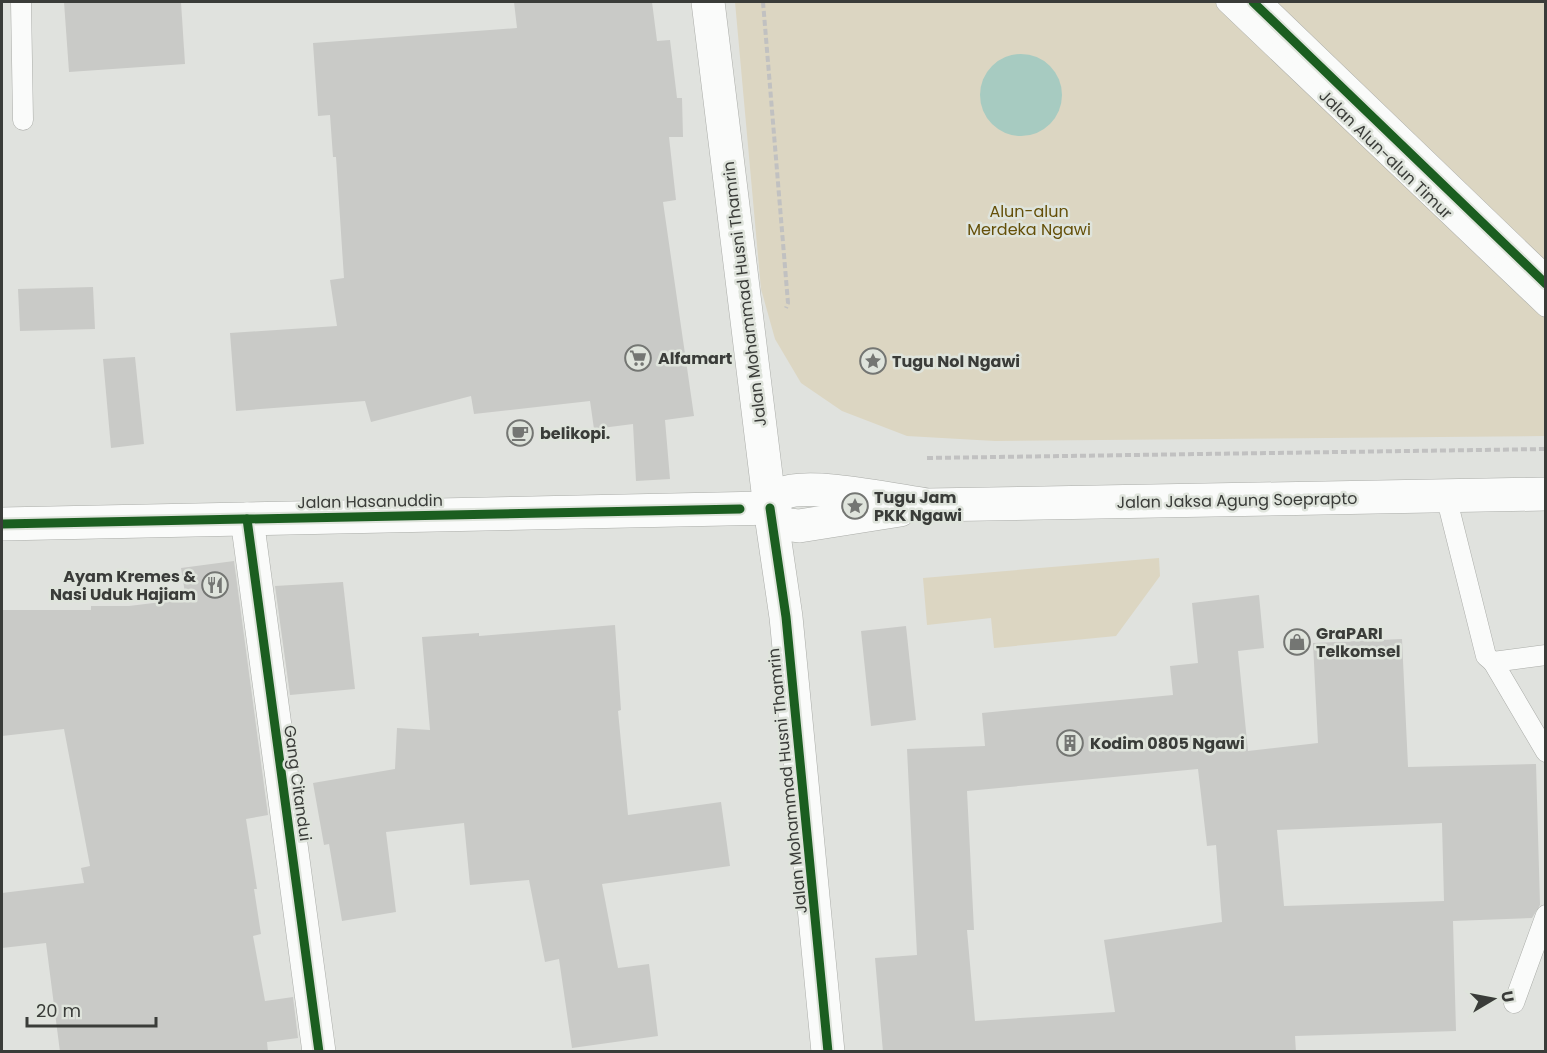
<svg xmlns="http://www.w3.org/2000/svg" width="1547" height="1053" font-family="Poppins,sans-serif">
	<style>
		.green { fill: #dcd6c2 }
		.water { fill: #a7cbc1 }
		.building { fill: #c9cac7; fill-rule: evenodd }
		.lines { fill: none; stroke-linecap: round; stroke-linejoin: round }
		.lane-casing { stroke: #aaaca8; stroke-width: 21 }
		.street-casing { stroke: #aaaca8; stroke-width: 34 }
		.secondary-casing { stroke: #aaaca8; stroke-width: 34 }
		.path { stroke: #c1c1c1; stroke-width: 4; stroke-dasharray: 6 3; stroke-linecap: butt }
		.lane { stroke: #fafbfa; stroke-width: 20 }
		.street { stroke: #fafbfa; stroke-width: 33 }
		.secondary { stroke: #fafbfa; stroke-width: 33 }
		.cycleway-casing { stroke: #dfe4dc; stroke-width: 13 }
		.cycleway { stroke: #1b5e20; stroke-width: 9 }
		.labels { text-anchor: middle; stroke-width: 5; stroke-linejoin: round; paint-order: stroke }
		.street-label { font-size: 16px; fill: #3a3c39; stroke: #dfe4dc }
		.park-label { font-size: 16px; fill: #644f08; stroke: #dfe4dc }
		.poi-label { font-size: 16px; font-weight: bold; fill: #3a3c39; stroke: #dfe4dc; text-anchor: start }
	</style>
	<rect width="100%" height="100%" fill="#e0e2de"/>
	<g class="green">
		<polygon points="735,2 1545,2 1545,436 995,441 907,436 842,411 801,383 775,339 761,289"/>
		<polygon points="1159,558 1160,576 1116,636 994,648 991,618 927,625 923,578"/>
	</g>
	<circle class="water" cx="1021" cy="95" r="41"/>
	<g class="building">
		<polygon points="64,2 181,2 185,64 69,72"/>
		<polygon points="514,2 652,2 657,41 670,40 677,98 682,98 683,137 669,137 676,200 663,202 694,416 665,420 670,479 636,481 633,424 594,429 590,401 474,414 471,396 371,422 365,401 236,411 230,333 337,326 330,280 344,278 336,157 333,157 330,115 318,116 313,43 517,28"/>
		<polygon points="93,287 95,329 20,331 18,289"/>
		<polygon points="135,357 144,444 111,448 103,359"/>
		<polygon points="234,561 268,815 246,819 257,889 254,889 261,934 253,936 265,1001 293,997 298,1038 267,1042 268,1052 60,1052 46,943 2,948 2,893 84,883 81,868 90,866 64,729 2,736 2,610 91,610 91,606 129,606 186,599 181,568"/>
		<polygon points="343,582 355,689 290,695 275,586"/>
		<path d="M 1259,595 L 1264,648 L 1238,651 L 1248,751 L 1318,743 L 1313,643 L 1402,639 L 1408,767 L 1536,764 L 1540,905 L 1532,918 L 1453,921 L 1456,1031 L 1295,1036 L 1296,1052 L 883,1052 L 875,958 L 917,955 L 907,749 L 985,746 L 982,713 L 1173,695 L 1170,666 L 1198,663 L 1192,603 ZM 1198,769 L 1207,846 L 1216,845 L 1222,922 L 1104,940 L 1115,1012 L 975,1021 L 967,930 L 974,930 L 967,791 ZM 1442,823 L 1444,901 L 1284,906 L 1277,830 Z"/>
		<polygon points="615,625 621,710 618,711 628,815 721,802 730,866 602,884 618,968 649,964 658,1036 572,1048 559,959 545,962 529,880 470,885 464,823 386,832 396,912 342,921 329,844 324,845 313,783 395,769 397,728 430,730 422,637 479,633 479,636"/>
		<polygon points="906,626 916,720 871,726 861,631"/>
	</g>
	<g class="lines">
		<g class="lane-casing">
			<g id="lane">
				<polyline points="21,2 23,120"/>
				<polyline points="1226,2 1546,307"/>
				<polyline points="1446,496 1486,656 1493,662 1546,655"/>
				<polyline points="1493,662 1546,752"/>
				<polyline points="1514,1003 1546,915"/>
			</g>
		</g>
		<g class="street-casing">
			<polyline id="street" points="247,519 319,1052"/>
		</g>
		<g class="secondary-casing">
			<g id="secondary">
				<polyline points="708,2 770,508 786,617 828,1052"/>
				<polyline points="1253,2 1546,284"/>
				<path d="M 770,508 C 773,504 778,497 782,494 C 806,481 898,501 928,505 L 1546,494"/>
				<polyline points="770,508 783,524 799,526 900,510"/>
				<polyline points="2,524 770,508"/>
			</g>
		</g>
		<g class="path">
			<polyline points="763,2 788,303 786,308"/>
			<polyline points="927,458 1546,449"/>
		</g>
		<use href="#lane" class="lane"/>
		<use href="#street" class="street"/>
		<use href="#secondary" class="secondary"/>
		<g class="cycleway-casing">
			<g id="cycleway">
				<polyline points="1253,2 1546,284"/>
				<polyline points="770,508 786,617 828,1052"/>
				<polyline points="247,519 319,1052"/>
				<polyline points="2,524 740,509"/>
			</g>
		</g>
		<use href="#cycleway" class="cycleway"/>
	</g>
	<defs>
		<g id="supermarket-ring" transform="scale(1.35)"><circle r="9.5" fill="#dfe4dc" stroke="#747673" stroke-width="1.5"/><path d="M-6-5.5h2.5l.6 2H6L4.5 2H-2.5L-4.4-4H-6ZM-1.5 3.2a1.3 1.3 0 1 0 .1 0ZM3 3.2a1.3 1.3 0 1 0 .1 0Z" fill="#747673"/></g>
		<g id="sight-ring" transform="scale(1.35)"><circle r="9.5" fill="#dfe4dc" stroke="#747673" stroke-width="1.5"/><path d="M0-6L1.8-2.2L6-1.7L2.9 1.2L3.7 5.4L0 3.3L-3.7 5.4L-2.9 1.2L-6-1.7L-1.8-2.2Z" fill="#747673"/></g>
		<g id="cafe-ring" transform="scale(1.35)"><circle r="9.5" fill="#dfe4dc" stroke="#747673" stroke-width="1.5"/><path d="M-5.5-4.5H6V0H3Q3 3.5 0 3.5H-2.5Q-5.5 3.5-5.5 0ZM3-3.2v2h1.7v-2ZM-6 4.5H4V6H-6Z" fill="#747673"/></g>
		<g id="restaurant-ring" transform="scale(1.35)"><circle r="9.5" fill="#dfe4dc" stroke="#747673" stroke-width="1.5"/><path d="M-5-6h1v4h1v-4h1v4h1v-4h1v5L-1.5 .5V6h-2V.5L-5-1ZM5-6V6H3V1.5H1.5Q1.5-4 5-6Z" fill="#747673"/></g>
		<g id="shop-ring" transform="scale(1.35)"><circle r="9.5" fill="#dfe4dc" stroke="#747673" stroke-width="1.5"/><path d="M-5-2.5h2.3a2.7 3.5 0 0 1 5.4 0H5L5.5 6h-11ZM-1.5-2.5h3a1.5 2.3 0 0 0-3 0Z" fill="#747673"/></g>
		<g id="building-ring" transform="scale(1.35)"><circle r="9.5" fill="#dfe4dc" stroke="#747673" stroke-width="1.5"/><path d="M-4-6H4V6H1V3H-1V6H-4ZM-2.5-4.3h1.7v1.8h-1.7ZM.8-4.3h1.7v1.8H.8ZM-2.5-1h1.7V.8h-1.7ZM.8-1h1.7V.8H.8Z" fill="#747673"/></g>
	</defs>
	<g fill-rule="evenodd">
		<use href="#supermarket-ring" x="638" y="358"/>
		<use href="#sight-ring" x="873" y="361"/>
		<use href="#cafe-ring" x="520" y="433"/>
		<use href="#sight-ring" x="855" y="506"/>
		<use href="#restaurant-ring" x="215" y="585"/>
		<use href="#shop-ring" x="1297" y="642"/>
		<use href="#building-ring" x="1070" y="743"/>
	</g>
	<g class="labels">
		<g class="street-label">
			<text transform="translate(1386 154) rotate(44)" y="6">Jalan Alun-alun Timur</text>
			<text transform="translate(744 294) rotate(-97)" y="6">Jalan Mohammad Husni Thamrin</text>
			<text transform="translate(1237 500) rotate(-1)" y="6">Jalan Jaksa Agung Soeprapto</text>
			<text transform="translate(370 501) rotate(-1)" y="6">Jalan Hasanuddin</text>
			<text transform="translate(787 781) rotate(-96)" y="6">Jalan Mohammad Husni Thamrin</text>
			<text transform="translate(298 783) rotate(82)" y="6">Gang Citandui</text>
		</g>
		<g class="park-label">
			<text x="1029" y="217">Alun-alun<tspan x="1029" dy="18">Merdeka Ngawi</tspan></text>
		</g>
		<g class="poi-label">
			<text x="658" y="364">Alfamart</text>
			<text x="892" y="367">Tugu Nol Ngawi</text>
			<text x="540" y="439">belikopi.</text>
			<text x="874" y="503">Tugu Jam<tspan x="874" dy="18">PKK Ngawi</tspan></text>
			<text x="196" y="582" text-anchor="end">Ayam Kremes &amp;<tspan x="196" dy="18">Nasi Uduk Hajiam</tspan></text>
			<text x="1316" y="639">GraPARI<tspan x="1316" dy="18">Telkomsel</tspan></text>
			<text x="1090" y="749">Kodim 0805 Ngawi</text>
		</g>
	</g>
	<rect width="1547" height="1053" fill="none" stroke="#3a3c39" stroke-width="6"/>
	<g transform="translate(1493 999) rotate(80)" stroke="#dfe4dc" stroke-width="4.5" paint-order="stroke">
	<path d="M0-4.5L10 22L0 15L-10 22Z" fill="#3a3c39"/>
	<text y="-9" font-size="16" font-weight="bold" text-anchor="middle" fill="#3a3c39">U</text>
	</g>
	<path d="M27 1017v9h129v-9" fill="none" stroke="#3a3c39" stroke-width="3"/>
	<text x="36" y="1017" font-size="18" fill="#3a3c39" stroke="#dfe4dc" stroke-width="4.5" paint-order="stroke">20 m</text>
</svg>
